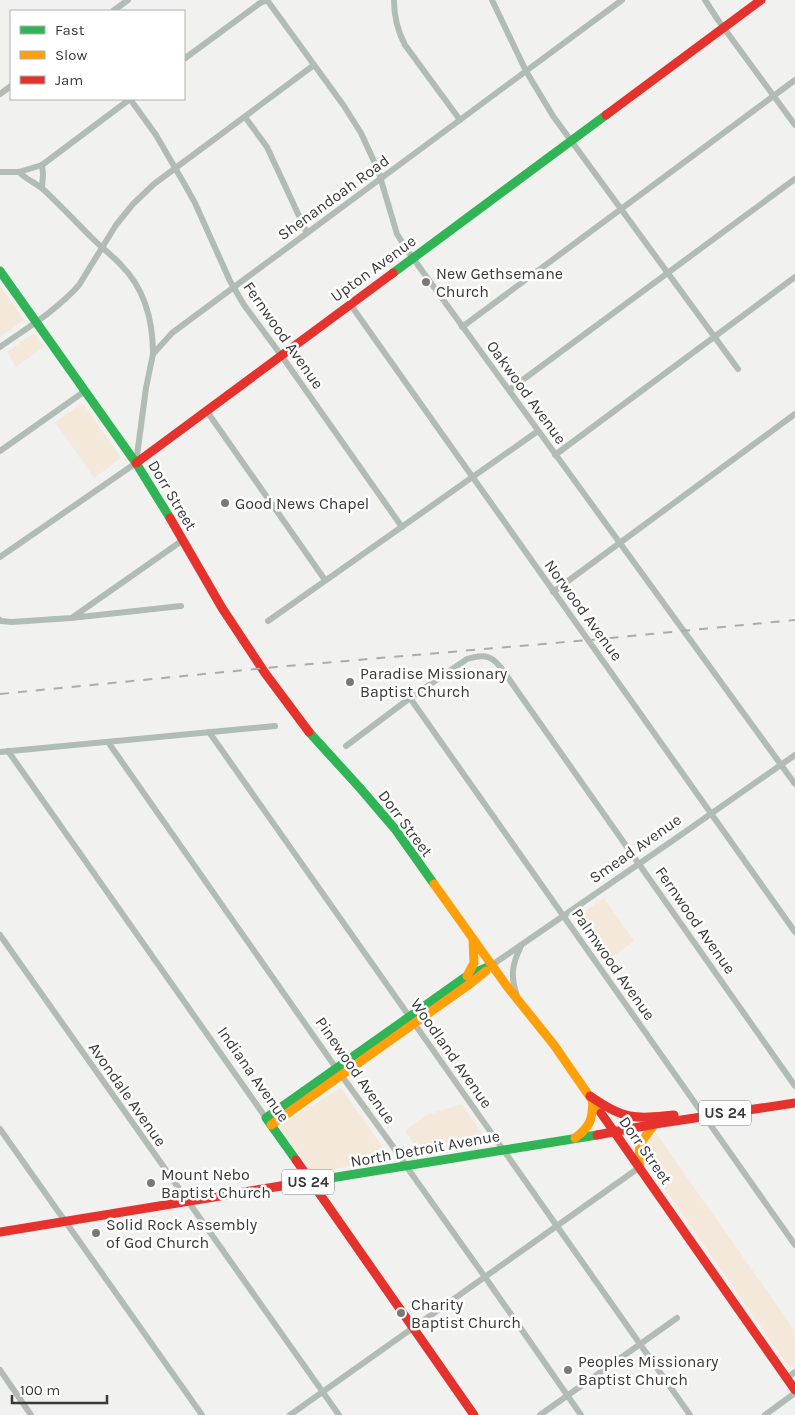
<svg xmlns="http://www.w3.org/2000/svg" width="795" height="1415" font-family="Karla,sans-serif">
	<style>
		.green { fill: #f4e8da }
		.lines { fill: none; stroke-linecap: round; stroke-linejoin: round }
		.street { stroke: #b0bcb4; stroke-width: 6 }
		.fast { stroke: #30b455; stroke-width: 9 }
		.slow { stroke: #ff9f0a; stroke-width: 9 }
		.jam { stroke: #e5322d; stroke-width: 9 }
		.rail { stroke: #a8afaa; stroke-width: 2; stroke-dasharray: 9 9; stroke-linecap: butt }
		.poi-dot { fill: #797a78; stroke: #fff; stroke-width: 2 }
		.labels { text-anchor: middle; stroke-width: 5; stroke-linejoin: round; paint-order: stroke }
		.shield { fill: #fff; stroke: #747574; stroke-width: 1 }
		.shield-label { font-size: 15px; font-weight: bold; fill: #393a38 }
		.street-label { font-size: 16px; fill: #393a38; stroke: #fff }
		.poi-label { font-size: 16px; fill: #393a38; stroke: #fff; text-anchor: start }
	</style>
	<rect width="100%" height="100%" fill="#f1f2ef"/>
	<g class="green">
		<polygon points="0,285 24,320 0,337"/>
		<polygon points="34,333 44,347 16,367 7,352"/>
		<polygon points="83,403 121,458 94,478 55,422"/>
		<polygon points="604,898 634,941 605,962 575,920 575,918"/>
		<polygon points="341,1088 382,1146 381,1158 317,1174 310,1169 280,1128 282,1124"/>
		<polygon points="462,1104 489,1144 422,1155 405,1131 426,1115"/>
		<path d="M 656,1133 L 795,1331 L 795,1365 L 791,1367 L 788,1366 L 642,1156 C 642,1143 646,1140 656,1133 Z"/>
	</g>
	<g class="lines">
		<g class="street">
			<polyline points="267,0 344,106 361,133 378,170 397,234 407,250 795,784"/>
			<path d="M 394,0 C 394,17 397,30 405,45 L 460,120"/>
			<polyline points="492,0 526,71 553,116 738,369"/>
			<polyline points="705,0 718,20 795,125"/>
			<polyline points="113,11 128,0"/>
			<polyline points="184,59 260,3 268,0"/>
			<polyline points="0,94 11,86"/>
			<polyline points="130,99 156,135 185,185 195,203 230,281 244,305 281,355 402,527"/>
			<polyline points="245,117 267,147 307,233"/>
			<polyline points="42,165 43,174 42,188"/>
			<polyline points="0,172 19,172 42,165 130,99"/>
			<path d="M 19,172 C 27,180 36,183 44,190 C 61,206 77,223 93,239 C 102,248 113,256 121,265 C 145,289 153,321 153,354"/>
			<polyline points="350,304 795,932"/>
			<polyline points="462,327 795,80"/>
			<path d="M 0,347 C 27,328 57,310 79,285 L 116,225 L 133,204 L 154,184 L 314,65"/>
			<polyline points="509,390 795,179"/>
			<polyline points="206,410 325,580"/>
			<polyline points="0,451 85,391"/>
			<polyline points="555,455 795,277"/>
			<polyline points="0,557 136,463 146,388 153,354 172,333 622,0"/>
			<polyline points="553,592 795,414"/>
			<polyline points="73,617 183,540"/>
			<polyline points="0,620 1,621 12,622 71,618 181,606"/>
			<polyline points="268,621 538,431"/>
			<polyline points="410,698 795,1245"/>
			<polyline points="209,732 690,1415"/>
			<polyline points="108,742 336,1068 402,1159 406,1166 485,1277 581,1415"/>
			<path d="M 346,746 L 410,698 L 467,659 C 486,653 493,656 504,672 L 795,1086"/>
			<polyline points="8,751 266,1118"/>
			<polyline points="0,752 275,726"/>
			<polyline points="0,935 339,1415"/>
			<polyline points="492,965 675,839 795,755"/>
			<path d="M 517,996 C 510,975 512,965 521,946"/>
			<polyline points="0,1129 202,1415"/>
			<polyline points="0,1370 31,1415"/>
			<polyline points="787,1378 795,1372"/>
			<polyline points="290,1415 640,1167"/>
			<polyline points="540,1415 677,1318"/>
			<polyline points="765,1415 795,1393"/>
		</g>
		<g class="fast">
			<polyline points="0,271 136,463 170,518"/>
			<polyline points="393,273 606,115"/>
			<polyline points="309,732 360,788 395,829 434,884"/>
			<polyline points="296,1160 266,1118 467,976 492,965"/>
			<polyline points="281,1186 597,1135"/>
		</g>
		<g class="slow">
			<polyline points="434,884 506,985 554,1045 601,1113"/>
			<polyline points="467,976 474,963 473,939"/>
			<polyline points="271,1125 471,983 486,971"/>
			<path d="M 575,1138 C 591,1126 592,1120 593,1101"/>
			<path d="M 640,1167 C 637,1143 641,1142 655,1124"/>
		</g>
		<g class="jam">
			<polyline points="606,115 761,0"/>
			<polyline points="136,463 393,273"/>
			<polyline points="170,518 222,608 265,673 309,732"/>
			<path d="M 590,1096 C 624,1120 634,1119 674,1115"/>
			<polyline points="601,1113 795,1390"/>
			<polyline points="597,1135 655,1124 795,1103"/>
			<polyline points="296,1160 474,1415"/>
			<polyline points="0,1232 281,1186"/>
		</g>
		<polyline class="rail" points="0,694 276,667 589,640 795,620"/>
	</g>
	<g class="poi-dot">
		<circle cx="426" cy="282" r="5"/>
		<circle cx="225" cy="503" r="5"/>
		<circle cx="350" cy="682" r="5"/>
		<circle cx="151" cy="1183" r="5"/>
		<circle cx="96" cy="1233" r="5"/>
		<circle cx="401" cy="1313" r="5"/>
		<circle cx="568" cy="1370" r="5"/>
	</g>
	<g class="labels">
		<g class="shield">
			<rect x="699" y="1100.5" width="52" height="25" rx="4"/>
			<rect x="282" y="1169.5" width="52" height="25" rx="4"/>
		</g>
		<g class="shield-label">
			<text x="725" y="1118">US 24</text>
			<text x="308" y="1187">US 24</text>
		</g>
		<g class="street-label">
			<text transform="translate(333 197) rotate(-36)" y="6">Shenandoah Road</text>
			<text transform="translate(373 268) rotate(-36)" y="6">Upton Avenue</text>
			<text transform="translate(284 335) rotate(55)" y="6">Fernwood Avenue</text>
			<text transform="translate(527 392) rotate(54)" y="6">Oakwood Avenue</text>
			<text transform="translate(173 495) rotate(59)" y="6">Dorr Street</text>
			<text transform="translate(584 610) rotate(54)" y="6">Norwood Avenue</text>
			<text transform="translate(406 823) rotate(53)" y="6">Dorr Street</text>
			<text transform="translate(635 848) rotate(-35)" y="6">Smead Avenue</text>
			<text transform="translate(696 920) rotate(55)" y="6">Fernwood Avenue</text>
			<text transform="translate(614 964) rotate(55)" y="6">Palmwood Avenue</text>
			<text transform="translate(452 1053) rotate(55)" y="6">Woodland Avenue</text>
			<text transform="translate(356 1070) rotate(55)" y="6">Pinewood Avenue</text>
			<text transform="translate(254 1074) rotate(55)" y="6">Indiana Avenue</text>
			<text transform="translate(128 1094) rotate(55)" y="6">Avondale Avenue</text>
			<text transform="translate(425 1148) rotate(-10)" y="6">North Detroit Avenue</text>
			<text transform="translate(646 1150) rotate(55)" y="6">Dorr Street</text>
		</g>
		<g class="poi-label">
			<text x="436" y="279">New Gethsemane<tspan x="436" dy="18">Church</tspan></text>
			<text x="235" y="509">Good News Chapel</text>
			<text x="360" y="679">Paradise Missionary<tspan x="360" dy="18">Baptist Church</tspan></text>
			<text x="161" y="1180">Mount Nebo<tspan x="161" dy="18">Baptist Church</tspan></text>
			<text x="106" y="1230">Solid Rock Assembly<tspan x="106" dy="18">of God Church</tspan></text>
			<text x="411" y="1310">Charity<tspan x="411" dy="18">Baptist Church</tspan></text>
			<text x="578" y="1367">Peoples Missionary<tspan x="578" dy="18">Baptist Church</tspan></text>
		</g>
	</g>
	<rect x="10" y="10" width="175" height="90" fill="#ffffff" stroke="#b0b0af"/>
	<rect x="20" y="26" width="25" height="8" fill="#30b455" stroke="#b0b0af"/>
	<text x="55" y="35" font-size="15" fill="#393a38">Fast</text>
	<rect x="20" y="51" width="25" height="8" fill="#ff9f0a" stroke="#b0b0af"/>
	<text x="55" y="60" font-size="15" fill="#393a38">Slow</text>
	<rect x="20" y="76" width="25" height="8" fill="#e5322d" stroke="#b0b0af"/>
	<text x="55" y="85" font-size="15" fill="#393a38">Jam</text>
	<path d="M12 1395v8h95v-8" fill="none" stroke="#393a38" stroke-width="2.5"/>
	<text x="20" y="1395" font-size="15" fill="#393a38" stroke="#ffffff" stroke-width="4" paint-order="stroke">100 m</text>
</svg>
